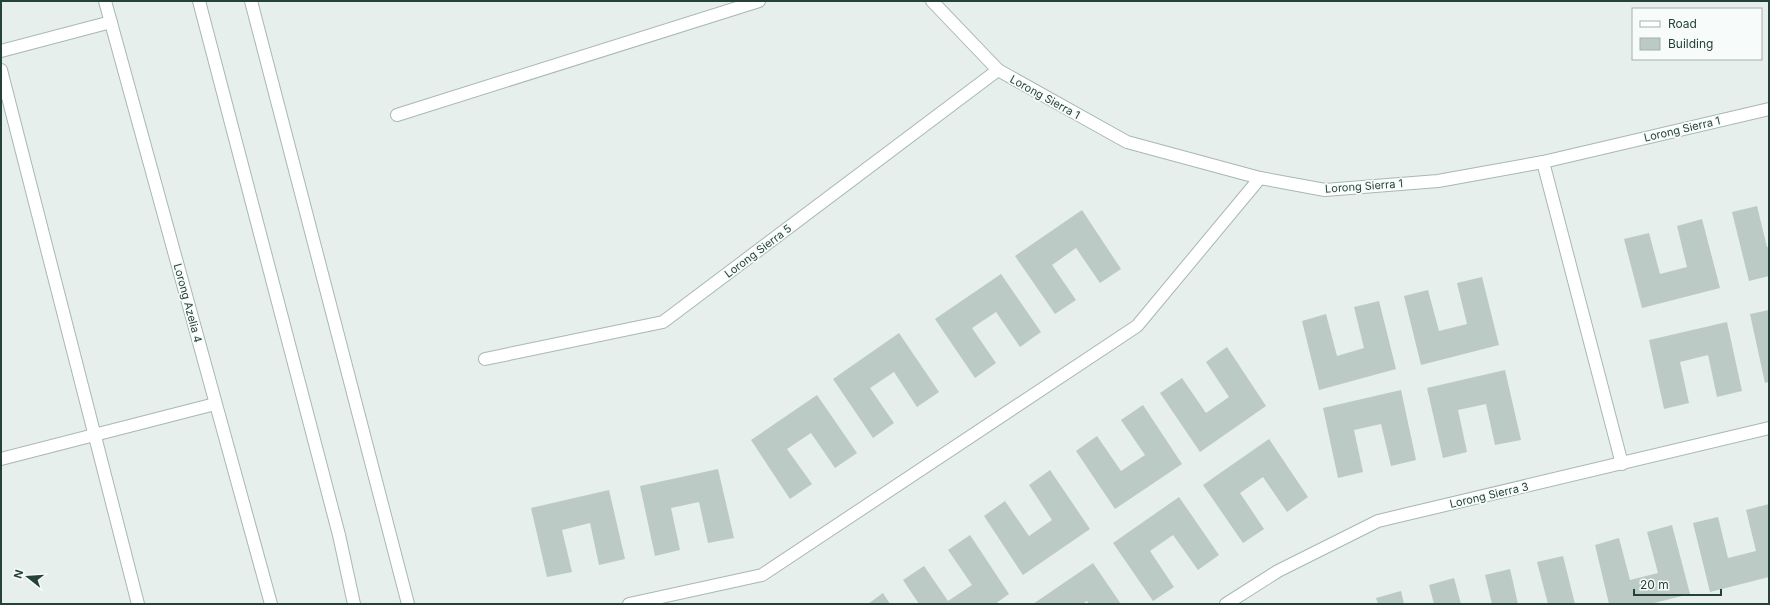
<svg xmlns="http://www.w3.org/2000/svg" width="1770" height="605" font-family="Inter,sans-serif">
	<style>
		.building { fill: #bbcac4 }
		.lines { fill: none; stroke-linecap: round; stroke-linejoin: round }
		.minor-casing { stroke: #a8b8b2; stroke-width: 14 }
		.minor { stroke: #fff; stroke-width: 12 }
		.labels { text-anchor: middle; stroke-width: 3.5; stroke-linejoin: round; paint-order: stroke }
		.street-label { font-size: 11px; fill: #24423a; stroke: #f7fbf9 }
	</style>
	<rect width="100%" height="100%" fill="#e6efeb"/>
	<g class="building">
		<polygon points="1757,206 1767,247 1769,247 1769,276 1749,281 1732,212"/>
		<polygon points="1082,210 1121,269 1100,283 1076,248 1052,265 1076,300 1055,314 1015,256"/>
		<polygon points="1702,219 1720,288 1642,308 1624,239 1649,233 1660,274 1687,267 1677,226"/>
		<polygon points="1001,274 1041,332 1020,347 996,312 972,328 996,363 975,378 935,319"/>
		<polygon points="1482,277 1499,345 1421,365 1404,296 1428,290 1439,331 1467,324 1457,283"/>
		<polygon points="1379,301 1396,369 1319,390 1302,321 1326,314 1337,356 1364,348 1354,307"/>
		<polygon points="1769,310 1769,382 1765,383 1750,314"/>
		<polygon points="1727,322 1742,391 1717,397 1708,355 1680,362 1689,403 1664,409 1649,340"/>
		<polygon points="899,333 939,392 917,407 894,372 870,388 894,423 873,438 833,379"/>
		<polygon points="1227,347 1266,406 1200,452 1160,393 1182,378 1206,413 1229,397 1206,362"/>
		<polygon points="1505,370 1521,440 1495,445 1486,404 1458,410 1467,452 1443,458 1427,388"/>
		<polygon points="1401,390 1416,460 1391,466 1381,424 1354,430 1363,472 1338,478 1323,408"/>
		<polygon points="817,395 857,453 835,468 811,433 787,449 812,484 790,499 751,440"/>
		<polygon points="1143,405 1182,464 1115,509 1076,451 1097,436 1121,471 1145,455 1121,420"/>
		<polygon points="1269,439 1308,497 1287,512 1263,477 1240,493 1264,529 1243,543 1203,485"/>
		<polygon points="718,469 734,538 708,543 699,502 671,508 680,550 655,556 640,486"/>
		<polygon points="1050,470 1090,529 1023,575 984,516 1005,501 1029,536 1052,520 1029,485"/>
		<polygon points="609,490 625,559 599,565 590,523 562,530 572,572 547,577 531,508"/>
		<polygon points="1179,497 1219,555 1198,570 1173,535 1150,551 1174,587 1153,601 1113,543"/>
		<polygon points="1769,504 1769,577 1710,592 1693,523 1718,517 1728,558 1756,551 1746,510"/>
		<polygon points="1672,525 1690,594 1650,604 1609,604 1595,545 1619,538 1630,580 1658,573 1647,532"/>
		<polygon points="970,535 1009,594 995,604 919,604 903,580 924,566 948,601 972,585 948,550"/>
		<polygon points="1563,556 1575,604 1548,604 1537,562"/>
		<polygon points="1093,563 1121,604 1089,604 1087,601 1082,604 1033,604"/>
		<polygon points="1510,569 1518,604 1492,604 1485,575"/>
		<polygon points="1454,578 1461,604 1434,604 1429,585"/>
		<polygon points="1401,591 1404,604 1378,604 1376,598"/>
		<polygon points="883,593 890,604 868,604"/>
	</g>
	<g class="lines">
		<g class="minor-casing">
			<g id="minor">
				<polyline points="105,1 271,604"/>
				<polyline points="199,1 339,535 354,604"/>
				<polyline points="251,1 408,604"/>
				<polyline points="932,1 998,70 1127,142 1260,178 1325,190 1438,181 1543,162 1769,109"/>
				<polyline points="1,51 111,22"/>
				<polyline points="1,70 138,604"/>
				<polyline points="397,115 759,1"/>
				<polyline points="1543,162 1622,464"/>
				<polyline points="485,359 663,322 998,70"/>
				<polyline points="1,459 215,404"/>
				<polyline points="629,604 762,575 1137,326 1260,178"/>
				<polyline points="1226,604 1278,571 1378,521 1769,428"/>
			</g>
		</g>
		<use href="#minor" class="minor"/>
	</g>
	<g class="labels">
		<g class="street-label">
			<text transform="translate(1045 97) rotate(29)" y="4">Lorong Sierra 1</text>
			<text transform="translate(1682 129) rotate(-13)" y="4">Lorong Sierra 1</text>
			<text transform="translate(1364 186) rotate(-4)" y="4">Lorong Sierra 1</text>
			<text transform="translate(758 251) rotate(-37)" y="4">Lorong Sierra 5</text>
			<text transform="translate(188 303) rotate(75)" y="4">Lorong Azelia 4</text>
			<text transform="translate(1489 495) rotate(-13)" y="4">Lorong Sierra 3</text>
		</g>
	</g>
	<rect width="1770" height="605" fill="none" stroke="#24423a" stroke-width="4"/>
	<rect x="1632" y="8" width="130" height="52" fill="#f7fbf9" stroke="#a3b1ad"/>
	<rect x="1640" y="21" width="20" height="6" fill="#ffffff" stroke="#a3b1ad"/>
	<text x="1668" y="28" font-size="12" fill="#24423a">Road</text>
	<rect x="1640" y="38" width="20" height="12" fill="#bbcac4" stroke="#a3b1ad"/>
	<text x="1668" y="48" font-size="12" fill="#24423a">Building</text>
	<g transform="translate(28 577) rotate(287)" stroke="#f7fbf9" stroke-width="3" paint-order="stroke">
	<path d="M0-3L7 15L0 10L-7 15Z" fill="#24423a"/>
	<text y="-6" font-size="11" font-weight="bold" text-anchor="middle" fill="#24423a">N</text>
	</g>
	<path d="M1634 589v6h87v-6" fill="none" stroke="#24423a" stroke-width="2"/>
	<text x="1640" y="589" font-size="12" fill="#24423a" stroke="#f7fbf9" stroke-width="3" paint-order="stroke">20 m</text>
</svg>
